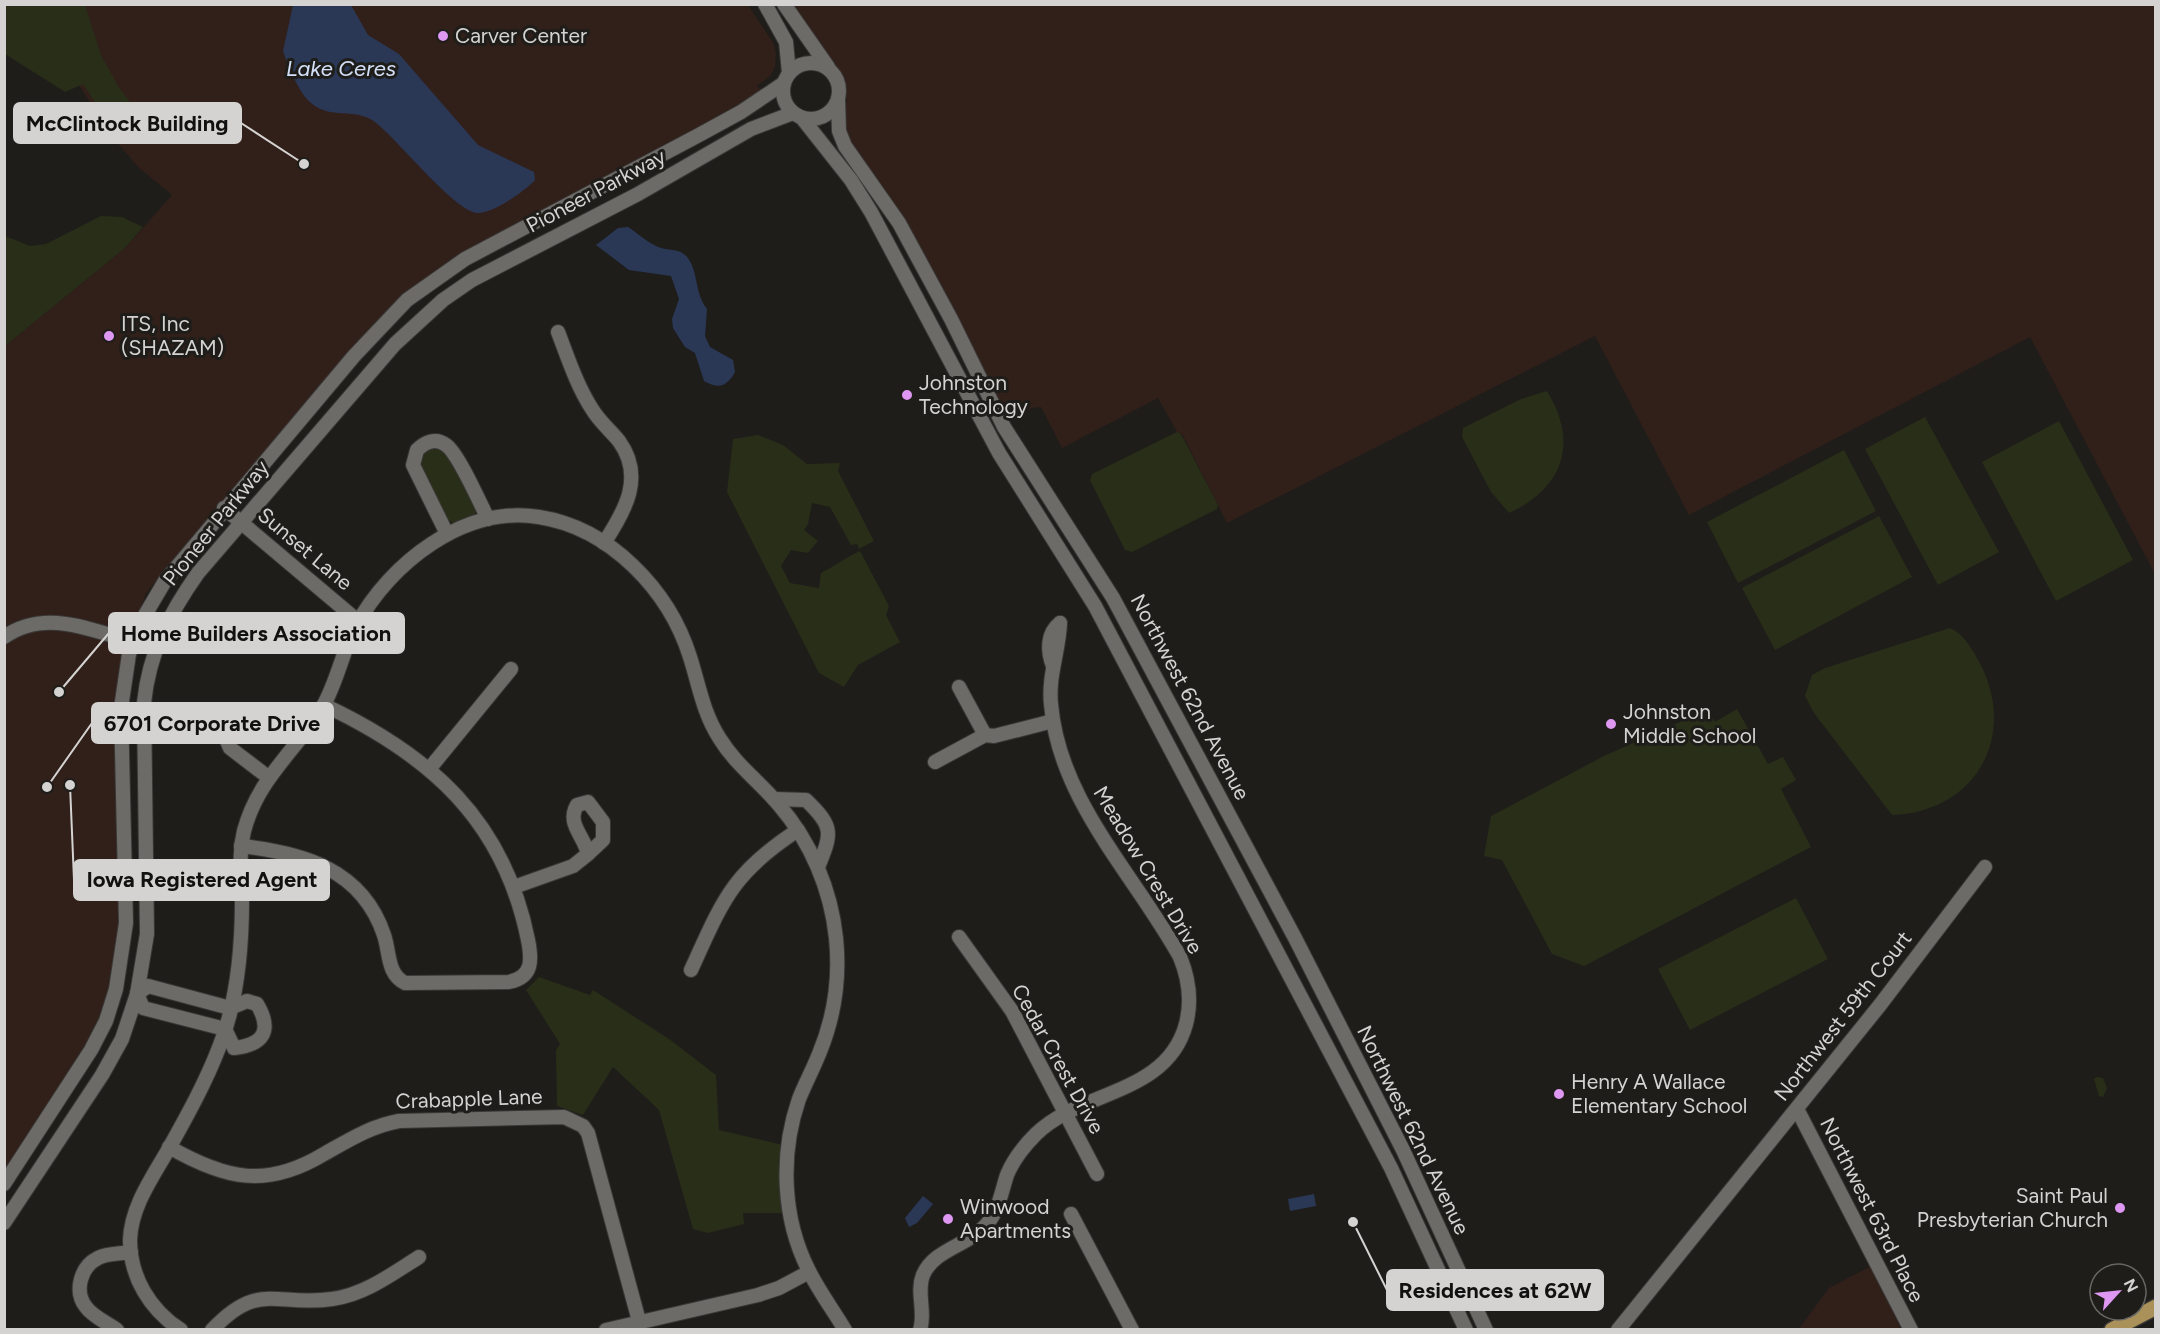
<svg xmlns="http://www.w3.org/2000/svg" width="2160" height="1334" font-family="Figtree,sans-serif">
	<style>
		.commercial { fill: #311f1a }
		.green { fill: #292e18 }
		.water { fill: #2a3856 }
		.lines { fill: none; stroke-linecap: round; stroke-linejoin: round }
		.minor-casing { stroke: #393836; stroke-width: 16 }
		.major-casing { stroke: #393836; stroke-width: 18 }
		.minor { stroke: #6c6b67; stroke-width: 14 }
		.major { stroke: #aa9159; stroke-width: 15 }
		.poi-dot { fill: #df98f2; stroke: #1e1d1a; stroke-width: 2 }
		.labels { text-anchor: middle; stroke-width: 6; stroke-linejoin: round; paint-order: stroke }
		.poi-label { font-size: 21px; fill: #d4d3d1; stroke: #1e1d1a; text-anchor: start }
		.street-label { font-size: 21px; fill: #d4d3d1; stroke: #1e1d1a }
		.water-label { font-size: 22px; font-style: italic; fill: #d4e0f7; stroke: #1e1d1a }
		.leader { fill: none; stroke: #d4d3d1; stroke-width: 2 }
		.callout-dot { fill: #d4d3d1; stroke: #1e1d1a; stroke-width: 2 }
		.callout { fill: #d4d3d1; stroke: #d4d3d1; stroke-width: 2 }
		.callout-label { font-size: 22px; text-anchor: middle; font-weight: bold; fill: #111 }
	</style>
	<rect width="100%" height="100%" fill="#1e1d1a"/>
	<g class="commercial">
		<polygon points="51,5 748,5 774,44 776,54 775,67 770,76 757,86 765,95 435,278 306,404 146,593 124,657 122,935 117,973 101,1022 5,1176 5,346 125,248 172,195 139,168 113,138 73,76"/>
		<polygon points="790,5 2155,5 2155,574 2030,337 1689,515 1595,336 1227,523 1182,434 1177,432 1158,398 1062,448 1041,407 1032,408 1008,421 895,207 853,147 844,129 847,91 844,78"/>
		<polygon points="1871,1266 1901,1329 1798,1330 1829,1288"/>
	</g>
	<g class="green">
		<polygon points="4,5 85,5 101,55 118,86 147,125 107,121 83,84 65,92 5,54"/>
		<polygon points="101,216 122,217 143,227 125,248 5,346 5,236 30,246 46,244"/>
		<path d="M 1547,391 C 1579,443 1563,488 1509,513 L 1491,492 L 1462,437 L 1463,428 L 1521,399 Z"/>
		<polygon points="1925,417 1999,552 1938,585 1865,449"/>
		<polygon points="2059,421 2133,560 2056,601 1982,462"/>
		<polygon points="1177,432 1181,434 1218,505 1217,509 1132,552 1125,550 1090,480 1092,474"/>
		<path d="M 758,435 L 783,445 L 807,464 L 840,463 L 838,471 L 874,541 L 859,549 L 857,544 L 851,545 L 830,507 L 812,503 L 808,524 L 804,530 L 818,541 L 808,553 L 791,550 L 781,566 L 790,583 L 819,588 L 821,573 C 835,566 846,557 860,551 L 889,606 L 886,615 L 900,642 L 858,665 L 844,687 L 819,673 L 727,492 L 733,439 Z"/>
		<polygon points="433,445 449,453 477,511 471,518 455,524 448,520 421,468 420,456"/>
		<polygon points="1844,450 1876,511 1738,583 1707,522"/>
		<polygon points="1879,516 1912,577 1775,650 1742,588"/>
		<path d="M 1950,628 C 1962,633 1971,647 1977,658 C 2020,732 1978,812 1892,815 L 1814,713 L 1805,696 L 1812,675 L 1825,668 Z"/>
		<polygon points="1709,709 1715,722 1737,709 1768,764 1783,757 1796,780 1781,789 1811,847 1584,966 1552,954 1502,860 1484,856 1491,816 1604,756"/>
		<polygon points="1796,898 1828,959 1690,1030 1658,969"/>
		<polygon points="539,977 590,995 593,990 669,1039 716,1075 719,1130 783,1145 785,1213 743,1213 744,1224 708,1233 693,1229 659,1110 613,1067 583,1115 557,1106 556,1050 560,1044 526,990"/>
		<polygon points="2097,1077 2103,1078 2107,1088 2103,1097 2099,1096 2094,1079"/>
	</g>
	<g class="water">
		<path d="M 293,5 L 351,5 L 368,35 L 399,54 L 478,145 L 534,172 L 535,180 C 525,191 491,215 476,213 C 452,208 399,141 375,122 C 355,107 330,120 311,103 C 298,92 289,67 283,51 Z"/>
		<path d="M 628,227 C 639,234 649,244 661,248 C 670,251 679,248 687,257 C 699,272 694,292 707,309 L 705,336 L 710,347 L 733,360 L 735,372 C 727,386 719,390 704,381 L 695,353 L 685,347 L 673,328 L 672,319 L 679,299 L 671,276 L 629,270 L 596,245 L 618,228 Z"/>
		<polygon points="1314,1194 1316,1206 1290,1211 1288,1199"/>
		<polygon points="923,1196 933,1204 917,1223 909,1227 905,1218"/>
	</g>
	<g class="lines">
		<g class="minor-casing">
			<g id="minor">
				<polyline points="765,4 786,42 789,73"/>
				<polyline points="784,4 828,67"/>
				<circle cx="811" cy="91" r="28"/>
				<polyline points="838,99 839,131 845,146 899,223 951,319 1004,427 1113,598 1295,938 1403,1150 1486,1330"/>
				<polyline points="802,118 851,180 871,212 999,453 1095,606 1391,1168 1466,1330"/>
				<path d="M 558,332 C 568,358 577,386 592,409 C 599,421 610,430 619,441 C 645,477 625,511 604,543"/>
				<polyline points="224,508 358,621"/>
				<path d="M 447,534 L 413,465 L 417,450 C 425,442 436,437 446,445 C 458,453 480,503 488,519"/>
				<path d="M 4,637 C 52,603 106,639 156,647"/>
				<path d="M 1053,666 C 1047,651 1047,633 1060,623"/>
				<polyline points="959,687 985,735"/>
				<polyline points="935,762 985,735 994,736 1053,721"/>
				<polyline points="430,768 511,669"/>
				<path d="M 268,777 L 230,748 L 223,732 L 227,717 C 252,697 276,727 296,743"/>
				<path d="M 774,799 L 806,800 C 834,827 832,833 818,867"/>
				<path d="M 588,802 L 603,822 L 603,840 L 588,854 C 584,835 566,824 577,805 Z"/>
				<path d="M 241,846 C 303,853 362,869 384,935 C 390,953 387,974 405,983 L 509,982 C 533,977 532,960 528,940 C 504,820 430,755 324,705"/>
				<polyline points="514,887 573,866 588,854"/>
				<polyline points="959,937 1012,1011 1097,1174"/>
				<path d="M 691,970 C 723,900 732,873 798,830"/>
				<path d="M 148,986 L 230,1008 L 247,1001 L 257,1004 C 273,1031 263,1045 234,1048 L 225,1029 L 143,1008 L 137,994 Z"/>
				<polyline points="1797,1109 1911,1330"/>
				<path d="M 169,1147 C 225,1179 266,1189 324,1154 C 349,1140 371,1126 399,1121 L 564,1117 L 583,1126 L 588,1133 L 639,1321"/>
				<polyline points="4,1184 91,1050 106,1021 116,989 126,923 121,708 129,654 145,615 165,581 354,356 407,300 465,259 699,135 741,112 784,83"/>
				<polyline points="1071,1214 1132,1330"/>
				<path d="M 4,1223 L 102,1075 L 122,1039 L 137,994 L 147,934 L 144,703 C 149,653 169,614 198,573 L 395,344 L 443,300 L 472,280 L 638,194 L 751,129 L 793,113"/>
				<path d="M 117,1330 C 108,1323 93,1317 86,1307 C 74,1292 80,1267 98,1258 C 108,1253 120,1254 131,1252"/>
				<path d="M 181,1330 C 150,1310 130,1277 130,1240 C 131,1207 152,1178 168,1150 C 187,1116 206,1082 220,1045 C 238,999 242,948 242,900 C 242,876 238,855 244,831 C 258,778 295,752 322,708 C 337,683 342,652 356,626 C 390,563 464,505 539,517 C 610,528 669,590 690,657 C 699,685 703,713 720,739 C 736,765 760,782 779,805 C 811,842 831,890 836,938 C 840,977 834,1018 819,1054 C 813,1069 805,1084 799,1099 C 780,1154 782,1218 809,1271 C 819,1291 833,1310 845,1330"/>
				<path d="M 212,1330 C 259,1280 276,1307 332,1299 C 364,1295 392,1274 419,1257"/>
				<polyline points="606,1330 758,1295 779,1288 809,1272"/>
				<path d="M 920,1330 C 926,1312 916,1292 923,1275 C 934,1249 968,1246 986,1225 C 999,1211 1001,1193 1007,1175 C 1013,1160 1024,1146 1036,1134 C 1081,1090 1167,1095 1186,1024 C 1192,1001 1189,979 1180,957 C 1135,875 1059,801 1051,704 C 1048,676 1059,651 1060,623"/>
				<polyline points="1618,1330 1880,1005 1985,867"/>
			</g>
		</g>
		<g class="major-casing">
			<polyline id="major" points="2112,1330 2156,1307"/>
		</g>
		<use href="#minor" class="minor"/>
		<use href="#major" class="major"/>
	</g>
	<g class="poi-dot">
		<circle cx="443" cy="36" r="6"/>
		<circle cx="109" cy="336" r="6"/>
		<circle cx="907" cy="395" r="6"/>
		<circle cx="1611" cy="724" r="6"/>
		<circle cx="1559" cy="1094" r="6"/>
		<circle cx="2120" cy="1208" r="6"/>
		<circle cx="948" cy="1219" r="6"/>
	</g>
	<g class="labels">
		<g class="poi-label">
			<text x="455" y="43">Carver Center</text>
			<text x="121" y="331">ITS, Inc<tspan x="121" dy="24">(SHAZAM)</tspan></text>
			<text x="919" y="390">Johnston<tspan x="919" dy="24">Technology</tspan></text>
			<text x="1623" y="719">Johnston<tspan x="1623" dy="24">Middle School</tspan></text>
			<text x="1571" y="1089">Henry A Wallace<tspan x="1571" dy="24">Elementary School</tspan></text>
			<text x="2108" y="1203" text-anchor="end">Saint Paul<tspan x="2108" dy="24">Presbyterian Church</tspan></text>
			<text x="960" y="1214">Winwood<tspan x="960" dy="24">Apartments</tspan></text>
		</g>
		<g class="street-label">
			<text transform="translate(596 191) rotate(-28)" y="7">Pioneer Parkway</text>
			<text transform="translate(216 523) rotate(-51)" y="7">Pioneer Parkway</text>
			<text transform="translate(305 549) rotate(40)" y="7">Sunset Lane</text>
			<text transform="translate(1190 697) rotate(62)" y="7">Northwest 62nd Avenue</text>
			<text transform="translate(1148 870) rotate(59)" y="7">Meadow Crest Drive</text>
			<text transform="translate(1843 1016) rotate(-52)" y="7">Northwest 59th Court</text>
			<text transform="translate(1058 1059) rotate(61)" y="7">Cedar Crest Drive</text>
			<text transform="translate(469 1099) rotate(-2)" y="7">Crabapple Lane</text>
			<text transform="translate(1413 1130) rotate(64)" y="7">Northwest 62nd Avenue</text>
			<text transform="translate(1872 1210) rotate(63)" y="7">Northwest 63rd Place</text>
		</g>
		<g class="water-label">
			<text x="341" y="76">Lake Ceres</text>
		</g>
	</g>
	<path class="leader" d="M304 164L241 123M59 692L109 633M47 787L92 723M70 785L74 880M1353 1222L1387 1290"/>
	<g class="callout-dot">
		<circle cx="304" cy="164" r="6"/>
		<circle cx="59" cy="692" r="6"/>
		<circle cx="47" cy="787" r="6"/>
		<circle cx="70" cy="785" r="6"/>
		<circle cx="1353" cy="1222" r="6"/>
	</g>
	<g class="callout">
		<rect x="14" y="103" width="227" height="40" rx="6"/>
		<rect x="109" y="613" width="295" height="40" rx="6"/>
		<rect x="92" y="703" width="241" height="40" rx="6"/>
		<rect x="74" y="860" width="255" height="40" rx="6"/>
		<rect x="1387" y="1270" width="216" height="40" rx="6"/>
	</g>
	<g class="callout-label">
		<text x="127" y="131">McClintock Building</text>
		<text x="256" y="641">Home Builders Association</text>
		<text x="212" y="731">6701 Corporate Drive</text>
		<text x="202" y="887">Iowa Registered Agent</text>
		<text x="1495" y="1298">Residences at 62W</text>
	</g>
	<rect width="2160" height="1334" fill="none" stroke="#d4d3d1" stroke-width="12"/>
	<g transform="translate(2118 1292) rotate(63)"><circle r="28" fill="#1e1d1a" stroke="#676663" stroke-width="1.5"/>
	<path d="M0-4.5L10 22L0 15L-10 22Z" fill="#df98f2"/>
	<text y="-9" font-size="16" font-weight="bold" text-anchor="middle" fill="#d4d3d1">N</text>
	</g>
</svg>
